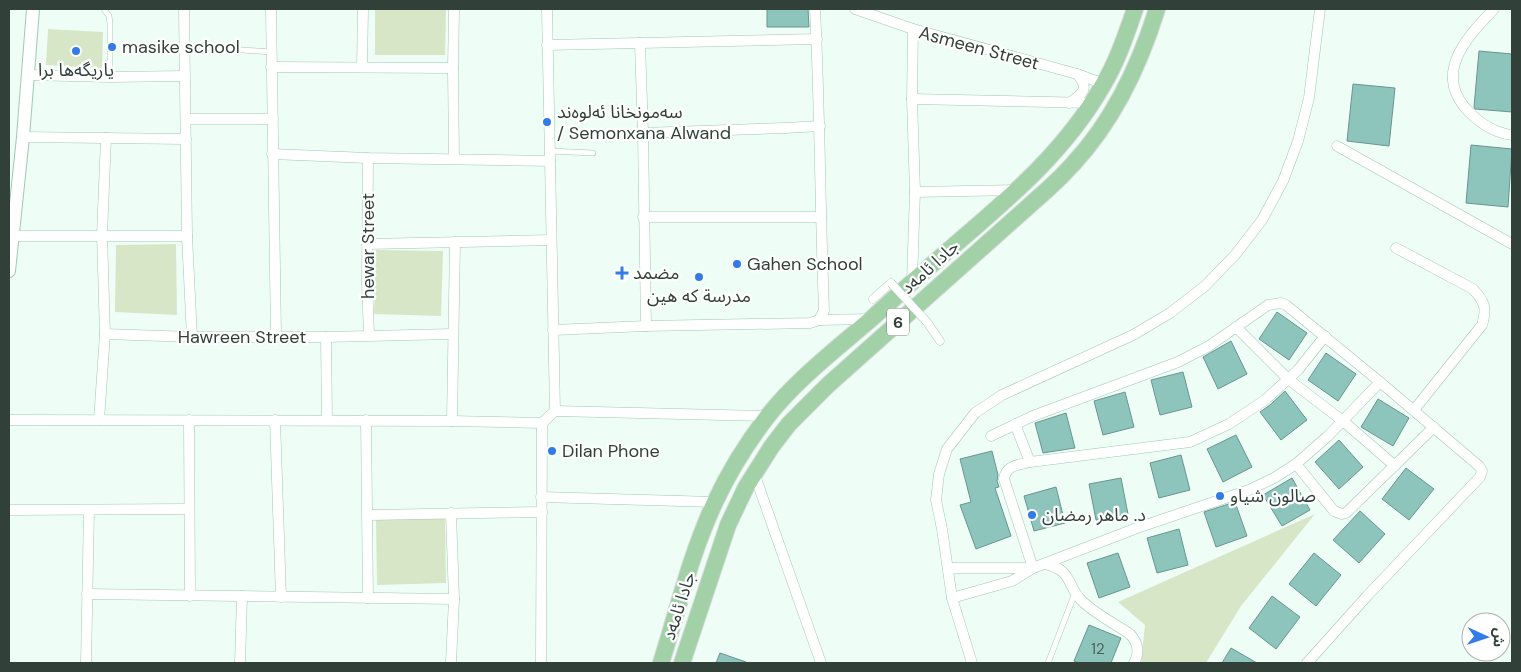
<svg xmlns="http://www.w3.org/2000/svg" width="1521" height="672" font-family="'DM Sans','Noto Sans Arabic',sans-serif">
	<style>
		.green { fill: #d7e6c7 }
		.building { fill: #8dc5bd; stroke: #69958e }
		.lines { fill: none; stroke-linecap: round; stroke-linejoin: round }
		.service-casing { stroke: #a0c7b5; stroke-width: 6 }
		.pedestrian-casing { stroke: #a0c7b5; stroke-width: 9 }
		.minor-casing { stroke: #a0c7b5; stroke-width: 11 }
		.tertiary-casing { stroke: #a0c7b5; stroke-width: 14 }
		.primary-casing { stroke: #d6d9d8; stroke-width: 18 }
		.service { stroke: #fff; stroke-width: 5 }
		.pedestrian { stroke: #fff; stroke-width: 8 }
		.minor { stroke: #fff; stroke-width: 10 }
		.tertiary { stroke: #fff; stroke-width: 12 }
		.primary { stroke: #a2d0a7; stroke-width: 16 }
		.pedestrian-bridge-casing { stroke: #a0c7b5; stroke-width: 9; stroke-linecap: butt }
		.pedestrian-bridge { stroke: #fff; stroke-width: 8 }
		.poi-dot { fill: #317ce9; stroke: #fff; stroke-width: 2 }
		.labels { text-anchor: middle; stroke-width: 4.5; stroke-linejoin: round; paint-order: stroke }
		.number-label { font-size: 15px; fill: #48625b }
		.shield { fill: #fff; stroke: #6f7a75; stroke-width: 1 }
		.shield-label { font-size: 16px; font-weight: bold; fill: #31413a }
		.poi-label { font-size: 18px; fill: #31413a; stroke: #fff; text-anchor: start }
		.street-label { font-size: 18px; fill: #31413a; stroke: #fff }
	</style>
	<rect width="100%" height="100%" fill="#eefef6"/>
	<g class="green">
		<polygon points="375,9 446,9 445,55 375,55"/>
		<polygon points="48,29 103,32 102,68 46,65"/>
		<polygon points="176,244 177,315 115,312 116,245"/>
		<polygon points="376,250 443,251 441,316 374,314"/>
		<polygon points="1315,514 1241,606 1206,663 1141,663 1145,625 1118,602"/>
		<polygon points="445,518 446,583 377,585 376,519"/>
	</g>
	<g class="building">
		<polygon points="767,9 808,9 809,27 767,27"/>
		<polygon points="1479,51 1512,54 1512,112 1475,109 1474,107"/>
		<polygon points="1353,84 1395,88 1389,146 1347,141"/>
		<polygon points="1471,145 1512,149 1508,207 1466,203"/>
		<polygon points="1277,312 1307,333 1289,360 1259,339"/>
		<polygon points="1231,341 1247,374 1218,389 1203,357"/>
		<polygon points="1326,353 1356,374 1338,401 1308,380"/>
		<polygon points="1183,372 1192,407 1160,415 1151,380"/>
		<polygon points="1285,391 1307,420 1281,440 1260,412 1270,405"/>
		<polygon points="1125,392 1134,427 1103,435 1094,401"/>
		<polygon points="1378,399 1409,418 1393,446 1361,427"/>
		<polygon points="1066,413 1075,448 1043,453 1035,423"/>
		<polygon points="1236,435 1252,467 1223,482 1207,449"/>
		<polygon points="1339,440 1363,467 1339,489 1315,462"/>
		<polygon points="992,451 998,475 997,481 999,487 995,488 1011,536 976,549 960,505 971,502 960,459"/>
		<polygon points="1181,455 1190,490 1159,498 1150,463"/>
		<polygon points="1406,468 1434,489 1409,520 1382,499"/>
		<polygon points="1121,478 1128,514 1096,520 1089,484"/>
		<polygon points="1292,478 1310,510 1282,526 1263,495"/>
		<polygon points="1056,487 1065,523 1034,531 1024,496"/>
		<polygon points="1235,502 1247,536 1216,547 1204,512"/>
		<polygon points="1360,511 1385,534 1359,563 1333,540"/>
		<polygon points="1179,529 1188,565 1157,573 1147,538"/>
		<polygon points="1118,553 1130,587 1099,598 1087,563"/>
		<polygon points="1314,553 1341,575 1316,606 1289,584"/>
		<polygon points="1272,596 1300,617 1276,649 1249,628"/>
		<polygon points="1089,625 1121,638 1111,663 1079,663 1074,661"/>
		<polygon points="1231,648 1257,663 1222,663"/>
		<polygon points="720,653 746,662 746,663 716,663"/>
	</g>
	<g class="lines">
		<g class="service-casing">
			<g id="service">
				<polyline points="104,9 109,16 110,24 110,77"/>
				<polyline points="230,49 271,52"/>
				<polyline points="550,151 593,153"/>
				<polyline points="1048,663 1075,593"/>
			</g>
		</g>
		<g class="pedestrian-casing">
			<g id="pedestrian">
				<polyline points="873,299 891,283"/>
				<polyline points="927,322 940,341"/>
			</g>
		</g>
		<g class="minor-casing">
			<g id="minor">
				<polyline points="184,9 187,236 192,337"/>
				<polyline points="271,9 276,336"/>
				<polyline points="855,9 913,29 1077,74 1104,84"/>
				<path d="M 1494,9 C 1466,38 1432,74 1469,112 C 1481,124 1495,133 1512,135"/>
				<polyline points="640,43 817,39"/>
				<polyline points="547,45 640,43 643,133 646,326"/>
				<polyline points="271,67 453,68"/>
				<polyline points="362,67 363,9"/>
				<polyline points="28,75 110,77 184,76"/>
				<polyline points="912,99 1092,103"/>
				<path d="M 1069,103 C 1081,95 1091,89 1077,74"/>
				<polyline points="186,119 273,119"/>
				<polyline points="643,133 785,128 820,126"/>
				<polyline points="23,137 186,139"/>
				<polyline points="1337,146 1512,244"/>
				<polyline points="272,154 368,158 550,161"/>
				<polyline points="368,158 367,281 369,335"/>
				<polyline points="454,158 453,68 454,9"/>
				<polyline points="915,192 1017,190"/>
				<polyline points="643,217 821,217"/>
				<polyline points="12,236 187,236"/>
				<polyline points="367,244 551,240"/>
				<path d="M 1396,248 L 1473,289 C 1485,302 1487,308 1482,325 L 1414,410"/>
				<polyline points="912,281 915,192 912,99 913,29"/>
				<polyline points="819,320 870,319"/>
				<polyline points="1236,327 1288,379 1343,421 1395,466"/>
				<path d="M 553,330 L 646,326 L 810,323 L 819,320 L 824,311 C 820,210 820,109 815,9"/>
				<polyline points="105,334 192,337 326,337 327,420"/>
				<polyline points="326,337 452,334"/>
				<polyline points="555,411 768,416"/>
				<polyline points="9,420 452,421 542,423"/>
				<polyline points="99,420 105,334 102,235 106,138"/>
				<polyline points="189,420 190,596"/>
				<polyline points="275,420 281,597"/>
				<polyline points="366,420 368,598"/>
				<polyline points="452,421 455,242"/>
				<polyline points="1015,424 1030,462"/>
				<polyline points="991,436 1033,416 1178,362 1209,346 1268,305 1281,303 1286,305 1380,382 1479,466 1482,471 1480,477 1368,595 1307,663"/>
				<polyline points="1296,464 1334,511 1342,514 1346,513 1434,427"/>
				<polyline points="754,473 821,663"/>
				<polyline points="541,497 715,502"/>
				<polyline points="9,510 189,509"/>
				<polyline points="368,515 542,512"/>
				<path d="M 1045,564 C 1073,570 1066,585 1082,601 C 1094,613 1115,624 1130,634 C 1138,643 1140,652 1134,663"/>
				<polyline points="948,568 1032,568"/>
				<path d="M 1033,568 L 1004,479 C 1006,465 1018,465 1030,462 L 1190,442 L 1229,424 L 1265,400 L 1298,370 L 1325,336"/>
				<polyline points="87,594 454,599"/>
				<polyline points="952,598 1012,581 1033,568 1137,528 1249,490 1274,478 1296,464 1328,436 1380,382"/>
				<polyline points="86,663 89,510"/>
				<polyline points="240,663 242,596"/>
				<polyline points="451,663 454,599 451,513"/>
				<polyline points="541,663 542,423 555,411 547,9"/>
				<polyline points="972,663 952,598 942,529 936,500 939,474 947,449 975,413 1002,395 1133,335 1170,313 1205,286 1235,255 1262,220 1283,181 1298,141 1309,98 1320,9"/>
			</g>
		</g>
		<g class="tertiary-casing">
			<polyline id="tertiary" points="9,271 23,137 33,9"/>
		</g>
		<g class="primary-casing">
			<g id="primary">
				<path d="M 661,663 C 678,609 691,553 715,502 C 729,472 747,443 767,417 C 795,381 835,350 870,320 C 897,296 923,272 951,248 C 1008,199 1065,152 1103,85 C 1117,62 1126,35 1135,9"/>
				<path d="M 682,663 L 728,525 L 746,487 L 772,446 L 789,424 L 828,385 L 1048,189 C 1057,181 1065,173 1073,164 C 1113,121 1140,64 1157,9"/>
			</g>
		</g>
		<use href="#service" class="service"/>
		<use href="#pedestrian" class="pedestrian"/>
		<use href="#minor" class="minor"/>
		<use href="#tertiary" class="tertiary"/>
		<use href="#primary" class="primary"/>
		<g class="pedestrian-bridge-casing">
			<polyline id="pedestrian-bridge" points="891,283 927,322"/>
		</g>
		<use href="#pedestrian-bridge" class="pedestrian-bridge"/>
	</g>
	<g class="poi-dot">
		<circle cx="112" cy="47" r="5"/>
		<circle cx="76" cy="51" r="5"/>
		<circle cx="547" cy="122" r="5"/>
		<circle cx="737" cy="264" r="5"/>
		<path d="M619.5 265.5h5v5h5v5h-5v5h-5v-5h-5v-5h5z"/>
		<circle cx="699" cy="277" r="5"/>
		<circle cx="552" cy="451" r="5"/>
		<circle cx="1220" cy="496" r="5"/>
		<circle cx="1032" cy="515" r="5"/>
	</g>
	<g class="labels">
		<g class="number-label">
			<text x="1098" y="654">12</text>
		</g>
		<rect class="shield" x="887" y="308.5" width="22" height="27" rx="4"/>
		<g class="shield-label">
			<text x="898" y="328">6</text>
		</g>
		<g class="poi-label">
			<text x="122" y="53">masike school</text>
			<text x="76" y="76" text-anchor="middle">یاریگەھا برا</text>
			<text x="557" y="118">سەمونخانا ئەلوەند<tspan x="557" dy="21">/ Semonxana Alwand</tspan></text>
			<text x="747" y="270">Gahen School</text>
			<text x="633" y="279">مضمد</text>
			<text x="699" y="302" text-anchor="middle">مدرسة كه هين</text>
			<text x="562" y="457">Dilan Phone</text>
			<text x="1230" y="502">صالون شياو</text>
			<text x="1042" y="521">د. ماهر رمضان</text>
		</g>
		<g class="street-label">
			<text transform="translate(979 48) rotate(15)" y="6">Asmeen Street</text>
			<text transform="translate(368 246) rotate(-90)" y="6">hewar Street</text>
			<text transform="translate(930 267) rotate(-42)" y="6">جادا ئامەد</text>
			<text x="242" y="343">Hawreen Street</text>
			<text transform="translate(679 606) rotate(-72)" y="6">جادا ئامەد</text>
		</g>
	</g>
	<rect width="1521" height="672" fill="none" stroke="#31413a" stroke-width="20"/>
	<g transform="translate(1486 637) rotate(93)"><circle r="24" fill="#ffffff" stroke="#adb3b0"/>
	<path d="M0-4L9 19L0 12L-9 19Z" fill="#317ce9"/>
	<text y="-8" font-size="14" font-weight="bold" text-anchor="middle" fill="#31413a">ش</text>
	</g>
</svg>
